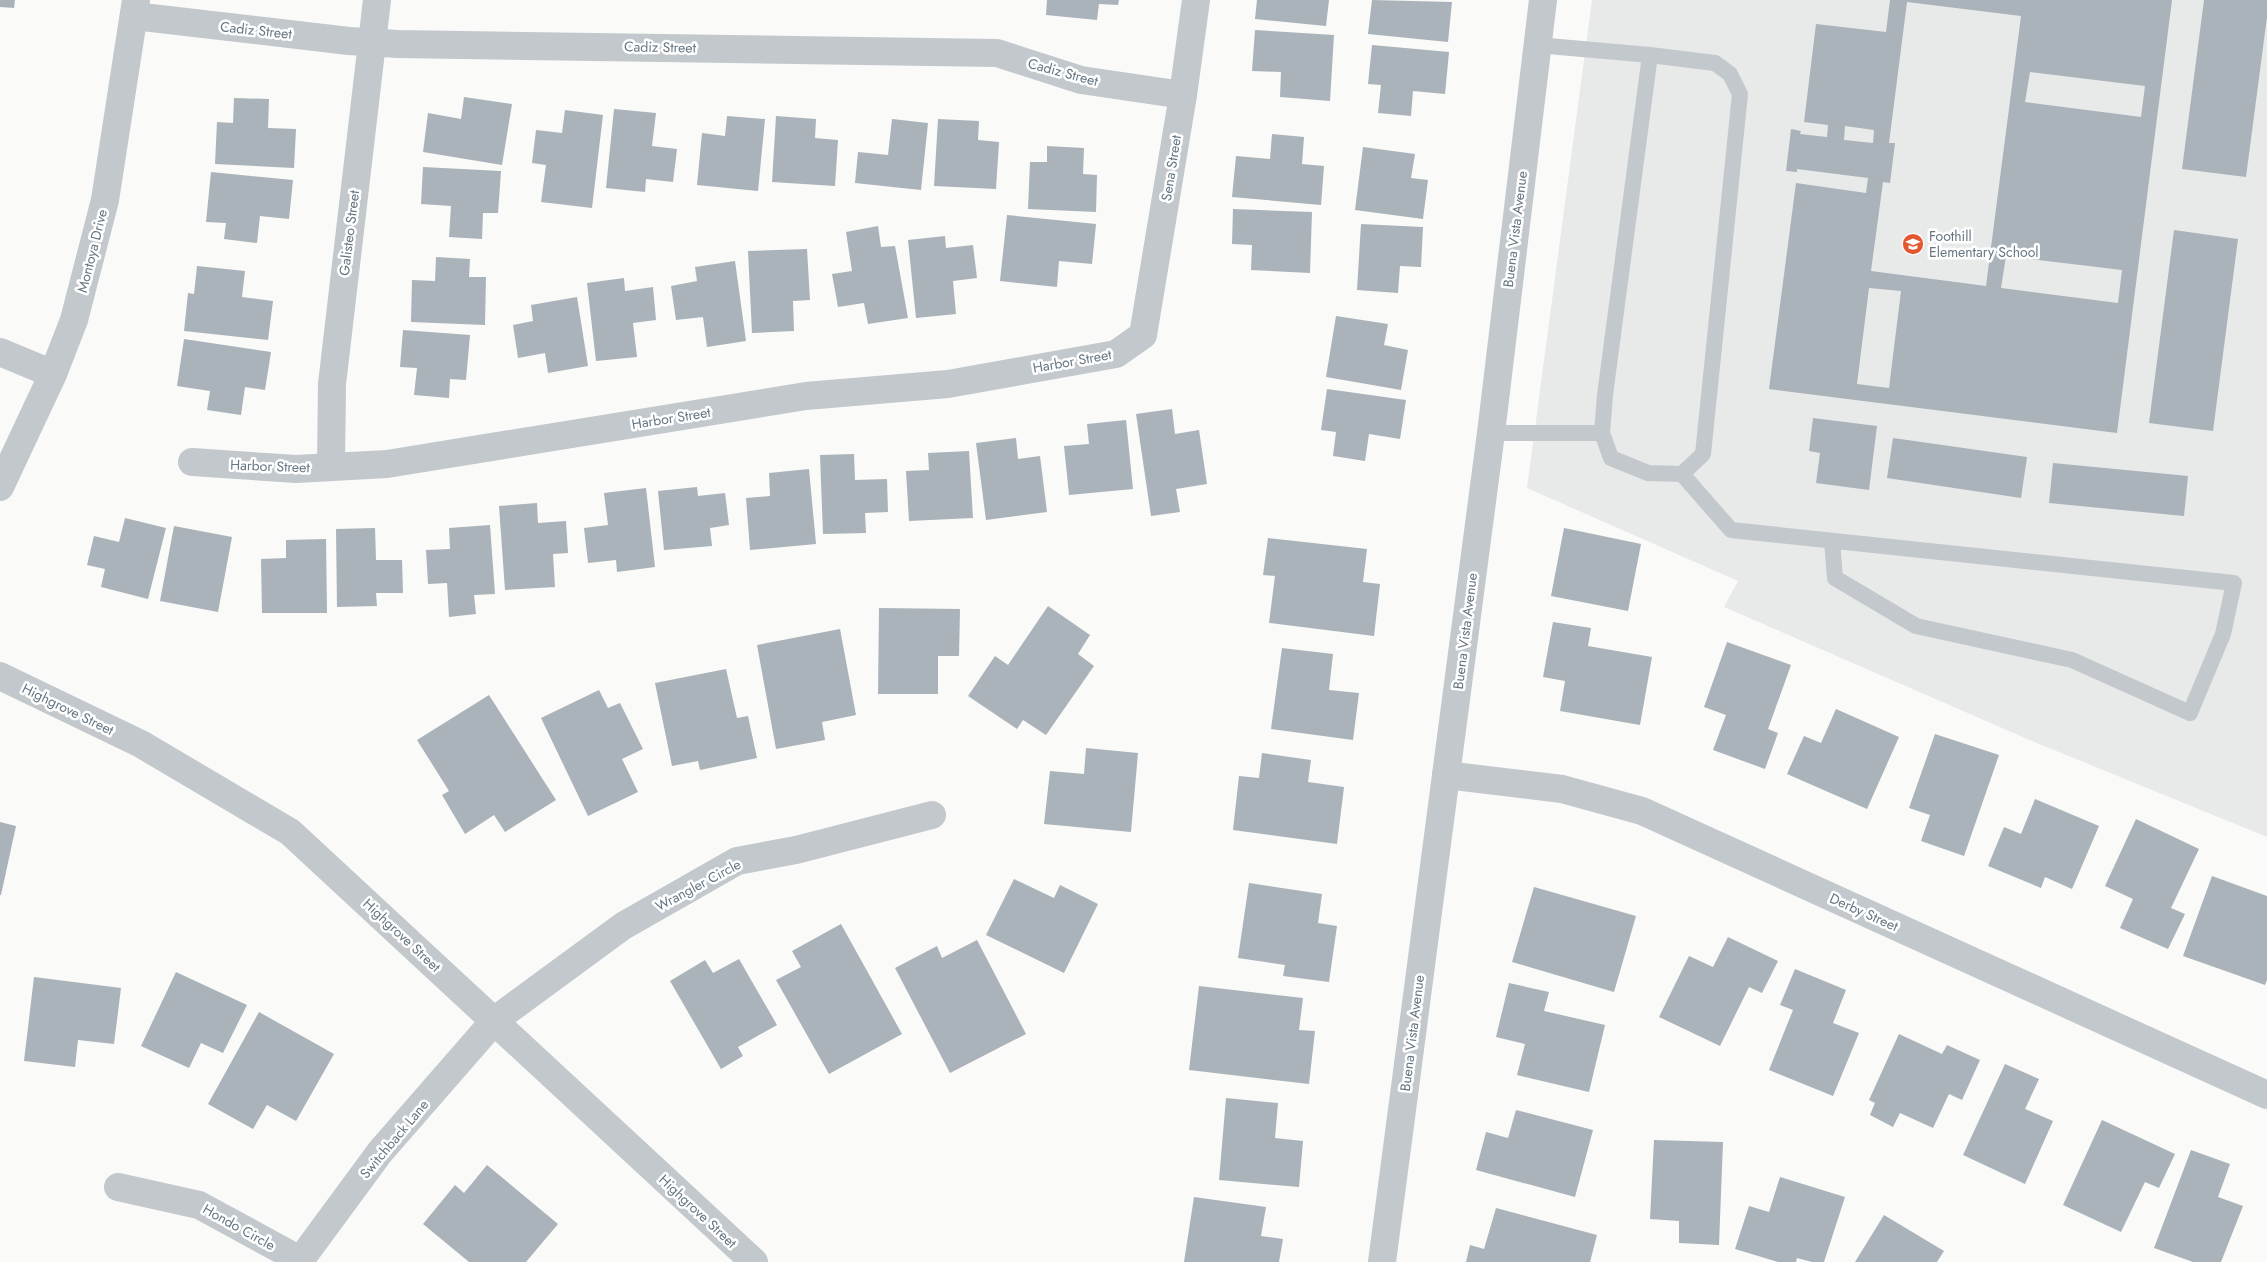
<svg xmlns="http://www.w3.org/2000/svg" width="2267" height="1262" font-family="Jost,sans-serif">
	<style>
		.built { fill: #e8e9e9 }
		.building { fill: #aab3b9; fill-rule: evenodd }
		.lines { fill: none; stroke-linecap: round; stroke-linejoin: round }
		.service { stroke: #c3c8cc; stroke-width: 16 }
		.minor { stroke: #c3c8cc; stroke-width: 28 }
		.tertiary { stroke: #c3c8cc; stroke-width: 28 }
		.labels { text-anchor: middle; stroke-width: 5; stroke-linejoin: round; paint-order: stroke }
		.street-label { font-size: 14px; fill: #657683; stroke: #fff }
		.poi-label { font-size: 14px; fill: #657683; stroke: #fff; text-anchor: start }
	</style>
	<rect width="100%" height="100%" fill="#fafaf8"/>
	<polygon class="built" points="1592,0 2267,0 2267,837 2032,741 1724,607 1738,581 1527,488"/>
	<g class="building">
		<polygon points="0,0 15,0 14,8 0,7"/>
		<polygon points="1047,0 1119,0 1118,5 1099,4 1097,20 1046,15"/>
		<polygon points="1257,0 1329,0 1326,26 1255,19"/>
		<polygon points="1372,0 1452,2 1448,42 1368,34"/>
		<path d="M 1890,0 L 2172,0 L 2117,433 L 1769,389 L 1796,183 L 1866,193 L 1868,178 L 1797,169 L 1797,172 L 1786,171 L 1791,129 L 1801,131 L 1800,134 L 1827,137 L 1828,125 L 1804,122 L 1816,24 L 1886,32 ZM 1907,2 L 2021,16 L 1986,286 L 1871,271 L 1883,182 L 1890,183 L 1895,143 L 1889,143 ZM 2030,72 L 2145,86 L 2141,117 L 2025,102 ZM 1845,126 L 1874,130 L 1873,143 L 1844,140 ZM 2006,256 L 2122,270 L 2118,303 L 2001,288 ZM 1869,288 L 1901,291 L 1889,388 L 1857,384 Z"/>
		<polygon points="2204,0 2267,0 2267,17 2246,177 2182,169"/>
		<polygon points="1255,30 1334,35 1330,101 1280,97 1281,72 1252,71"/>
		<polygon points="1372,45 1449,52 1445,94 1413,91 1411,116 1378,113 1381,85 1368,84"/>
		<polygon points="464,97 512,104 502,165 423,152 428,113 461,119"/>
		<polygon points="234,98 269,99 268,128 296,129 294,168 215,164 217,122 233,123"/>
		<polygon points="614,109 656,113 652,146 677,149 673,182 646,179 645,192 606,188"/>
		<polygon points="565,110 603,115 592,208 541,202 546,165 532,163 536,130 562,133"/>
		<polygon points="727,116 765,119 758,191 697,185 702,133 725,136"/>
		<polygon points="776,116 816,119 815,138 838,140 835,186 772,182"/>
		<polygon points="892,119 928,123 921,190 855,183 858,152 888,155"/>
		<polygon points="938,119 979,121 978,140 999,142 996,189 934,186"/>
		<polygon points="1272,134 1304,137 1302,164 1324,166 1321,205 1232,197 1236,156 1270,159"/>
		<polygon points="1047,146 1084,148 1083,174 1097,175 1096,212 1028,209 1030,162 1047,162"/>
		<polygon points="1363,147 1415,154 1411,178 1428,180 1423,219 1355,210"/>
		<polygon points="423,167 501,171 498,213 483,213 482,239 449,237 451,206 421,204"/>
		<polygon points="211,172 293,180 289,219 260,216 257,243 224,239 226,223 206,222"/>
		<polygon points="1233,209 1312,212 1310,273 1251,270 1252,245 1232,244"/>
		<polygon points="1007,215 1096,224 1092,264 1059,261 1057,287 1000,281"/>
		<polygon points="1361,224 1423,227 1421,267 1400,266 1398,293 1357,290"/>
		<polygon points="878,226 881,247 895,246 908,318 868,324 864,303 838,307 832,274 852,271 846,232"/>
		<polygon points="2174,230 2238,239 2213,431 2149,423"/>
		<polygon points="945,236 946,248 973,245 977,278 953,281 956,314 916,318 908,240"/>
		<polygon points="807,249 810,300 793,301 794,331 752,333 748,251"/>
		<polygon points="436,257 470,259 469,277 486,277 485,325 411,322 412,280 435,281"/>
		<polygon points="735,261 746,341 707,347 703,317 676,320 671,286 697,281 695,267"/>
		<polygon points="197,266 245,271 242,297 273,301 268,340 184,331 188,293 194,294"/>
		<polygon points="624,278 625,291 653,287 656,320 633,323 637,357 596,361 587,283"/>
		<polygon points="577,297 588,366 548,373 545,353 518,358 513,325 533,321 531,305"/>
		<polygon points="1336,316 1388,324 1384,345 1408,350 1401,390 1326,377"/>
		<polygon points="403,330 470,335 466,380 450,379 449,398 414,395 417,368 400,367"/>
		<polygon points="184,339 271,352 265,390 245,387 241,415 207,410 210,391 177,386"/>
		<polygon points="1327,389 1406,400 1400,439 1369,434 1365,461 1333,456 1336,432 1321,430"/>
		<polygon points="1172,409 1175,434 1199,430 1207,484 1176,489 1180,512 1151,516 1136,414"/>
		<polygon points="1813,418 1877,426 1869,490 1816,483 1820,453 1809,451"/>
		<polygon points="1126,420 1133,489 1069,495 1064,446 1089,444 1087,424"/>
		<polygon points="1016,438 1018,459 1040,456 1047,512 986,520 976,443"/>
		<polygon points="1893,438 2027,457 2021,498 1887,478"/>
		<polygon points="969,451 973,518 909,521 906,471 929,470 928,453"/>
		<polygon points="854,454 855,480 887,479 888,512 865,513 866,533 823,534 820,455"/>
		<polygon points="2053,463 2188,476 2184,516 2049,503"/>
		<polygon points="809,469 816,544 750,550 746,498 770,496 769,473"/>
		<polygon points="697,487 698,496 725,493 729,525 710,528 712,546 664,550 658,491"/>
		<polygon points="646,488 655,567 617,572 616,560 588,563 584,528 608,525 604,493"/>
		<polygon points="537,503 538,523 566,521 568,553 553,554 555,587 505,590 499,506"/>
		<polygon points="125,518 166,528 148,599 101,587 105,569 87,565 94,536 119,542"/>
		<polygon points="490,525 495,594 474,595 476,614 449,617 447,583 428,584 426,550 450,549 449,528"/>
		<polygon points="174,526 232,537 218,612 160,601"/>
		<polygon points="375,528 376,560 402,560 403,593 376,593 377,606 337,607 336,529"/>
		<polygon points="1564,528 1641,544 1628,611 1551,596"/>
		<polygon points="1268,538 1367,549 1363,582 1380,584 1374,636 1269,623 1275,576 1263,575"/>
		<polygon points="326,539 327,613 262,613 261,559 286,558 286,540"/>
		<polygon points="1048,606 1090,635 1078,654 1094,666 1046,735 1023,720 1017,729 968,696 995,656 1008,665"/>
		<polygon points="879,608 960,609 959,656 938,656 938,694 878,694"/>
		<polygon points="1553,622 1591,628 1588,646 1652,657 1640,725 1560,711 1565,681 1543,677"/>
		<polygon points="840,629 856,715 822,722 825,740 776,749 757,645"/>
		<polygon points="1727,642 1791,665 1768,729 1778,733 1765,769 1713,750 1726,715 1704,707"/>
		<polygon points="1282,648 1333,654 1329,690 1359,693 1353,740 1271,729"/>
		<polygon points="726,669 737,718 748,716 757,758 700,770 698,761 672,766 655,683"/>
		<polygon points="599,690 608,708 620,703 643,749 622,759 638,792 588,816 541,718"/>
		<polygon points="489,695 556,800 505,832 494,815 465,834 442,795 449,791 417,740"/>
		<polygon points="1836,709 1899,737 1867,809 1787,774 1804,736 1821,743"/>
		<polygon points="1935,734 1999,755 1964,856 1921,841 1930,815 1909,808"/>
		<polygon points="1086,748 1138,753 1131,832 1044,824 1050,771 1084,774"/>
		<polygon points="1262,753 1311,760 1308,782 1344,787 1337,844 1233,830 1239,776 1259,778"/>
		<polygon points="2035,799 2099,826 2072,889 2045,877 2041,888 1988,866 2004,827 2021,834"/>
		<polygon points="2136,819 2199,849 2171,908 2185,914 2168,949 2120,928 2133,899 2105,886"/>
		<polygon points="0,822 16,826 1,895 0,895"/>
		<polygon points="2212,876 2267,896 2267,980 2265,985 2183,956"/>
		<polygon points="1014,879 1054,898 1060,885 1098,904 1064,973 986,935"/>
		<polygon points="1249,883 1322,894 1318,923 1337,926 1329,982 1283,976 1285,965 1238,958"/>
		<polygon points="1534,887 1636,916 1614,992 1512,962"/>
		<polygon points="841,924 902,1034 829,1074 776,980 801,967 792,951"/>
		<polygon points="1728,937 1778,961 1762,993 1749,987 1720,1046 1659,1017 1689,956 1713,967"/>
		<polygon points="977,940 1026,1034 950,1073 895,968 937,946 942,958"/>
		<polygon points="739,959 777,1025 738,1047 743,1056 721,1069 670,981 705,960 713,973"/>
		<polygon points="1795,969 1846,990 1833,1023 1859,1033 1833,1096 1769,1070 1793,1010 1780,1005"/>
		<polygon points="176,972 247,1005 223,1053 201,1043 189,1068 141,1046"/>
		<polygon points="34,977 121,988 114,1044 78,1040 75,1067 24,1061"/>
		<polygon points="1509,983 1549,992 1544,1011 1605,1025 1589,1092 1517,1075 1525,1044 1496,1037"/>
		<polygon points="1199,986 1303,998 1299,1030 1315,1031 1309,1084 1189,1070"/>
		<polygon points="259,1012 334,1054 296,1121 267,1105 253,1129 208,1104"/>
		<polygon points="1899,1034 1942,1054 1947,1045 1980,1060 1962,1100 1949,1094 1933,1128 1900,1113 1893,1127 1870,1115 1875,1103 1869,1100"/>
		<polygon points="2005,1064 2039,1079 2025,1109 2053,1121 2025,1184 1963,1155"/>
		<polygon points="1226,1098 1278,1103 1275,1138 1303,1141 1299,1187 1219,1180"/>
		<polygon points="1516,1110 1593,1130 1575,1197 1476,1170 1486,1132 1508,1138"/>
		<polygon points="2102,1120 2175,1154 2159,1188 2145,1182 2121,1232 2063,1205"/>
		<polygon points="1654,1140 1723,1142 1719,1245 1679,1243 1679,1221 1650,1219"/>
		<polygon points="2191,1150 2230,1164 2218,1197 2243,1206 2221,1262 2193,1262 2154,1248"/>
		<polygon points="487,1165 558,1224 526,1262 469,1262 423,1224 455,1185 464,1193"/>
		<polygon points="1780,1177 1845,1197 1824,1262 1812,1262 1797,1258 1796,1262 1778,1262 1735,1249 1749,1206 1769,1212"/>
		<polygon points="1194,1197 1266,1207 1261,1236 1283,1239 1279,1262 1184,1262"/>
		<polygon points="1496,1208 1597,1235 1590,1262 1466,1262 1470,1245 1484,1249"/>
		<polygon points="1884,1215 1944,1251 1937,1262 1855,1262"/>
	</g>
	<g class="lines">
		<g class="service">
			<polyline points="1537,45 1650,55 1715,63 1730,74 1740,94 1703,454 1682,474 1648,473 1611,458 1602,433 1605,395 1650,55"/>
			<polyline points="1491,433 1602,433"/>
			<polyline points="1682,474 1731,530 2234,583 2223,634 2190,713 2072,660 1916,626 1835,578 1832,541"/>
		</g>
		<g class="minor">
			<polyline points="134,16 349,41 398,44 997,53 1081,80 1183,95"/>
			<polyline points="0,352 53,374"/>
			<polyline points="192,462 296,469 387,464 806,396 948,384 1116,354 1143,335 1183,95 1196,0"/>
			<polyline points="331,466 332,384 377,0"/>
			<polyline points="1446,775 1562,789 1642,811 2267,1095"/>
			<polyline points="118,1187 199,1205 300,1260"/>
			<polyline points="299,1262 380,1152 495,1020 623,926 737,861 796,850 932,815"/>
			<polyline points="1382,1262 1491,433 1543,0"/>
		</g>
		<g class="tertiary">
			<polyline points="0,487 53,374 74,320 105,200 136,0"/>
			<polyline points="0,676 141,744 290,832 754,1262"/>
		</g>
	</g>
	<defs>
		<g id="school-disc" transform="scale(1.125)"><circle r="9.5" fill="#e4572e" stroke="#fff"/><path d="M0-5L7-2L0 1L-7-2ZM-4 1L0 2.5L4 1V4Q0 6-4 4Z" fill="#fff"/></g>
	</defs>
	<g fill-rule="evenodd">
		<use href="#school-disc" x="1913" y="244"/>
	</g>
	<g class="labels">
		<g class="street-label">
			<text transform="translate(256 30) rotate(6)" y="5">Cadiz Street</text>
			<text transform="translate(660 47) rotate(1)" y="5">Cadiz Street</text>
			<text transform="translate(1063 72) rotate(15)" y="5">Cadiz Street</text>
			<text transform="translate(1171 168) rotate(-81)" y="5">Sena Street</text>
			<text transform="translate(1515 229) rotate(-83)" y="5">Buena Vista Avenue</text>
			<text transform="translate(349 233) rotate(-83)" y="5">Galisteo Street</text>
			<text transform="translate(92 251) rotate(-76)" y="5">Montoya Drive</text>
			<text transform="translate(1072 361) rotate(-10)" y="5">Harbor Street</text>
			<text transform="translate(671 418) rotate(-9)" y="5">Harbor Street</text>
			<text transform="translate(270 466) rotate(2)" y="5">Harbor Street</text>
			<text transform="translate(1465 631) rotate(-83)" y="5">Buena Vista Avenue</text>
			<text transform="translate(68 709) rotate(26)" y="5">Highgrove Street</text>
			<text transform="translate(698 885) rotate(-28)" y="5">Wrangler Circle</text>
			<text transform="translate(1864 912) rotate(24)" y="5">Derby Street</text>
			<text transform="translate(402 935) rotate(43)" y="5">Highgrove Street</text>
			<text transform="translate(1412 1033) rotate(-83)" y="5">Buena Vista Avenue</text>
			<text transform="translate(394 1139) rotate(-50)" y="5">Switchback Lane</text>
			<text transform="translate(698 1211) rotate(43)" y="5">Highgrove Street</text>
			<text transform="translate(239 1227) rotate(29)" y="5">Hondo Circle</text>
		</g>
		<g class="poi-label">
			<text x="1929" y="241">Foothill<tspan x="1929" dy="16">Elementary School</tspan></text>
		</g>
	</g>
</svg>
